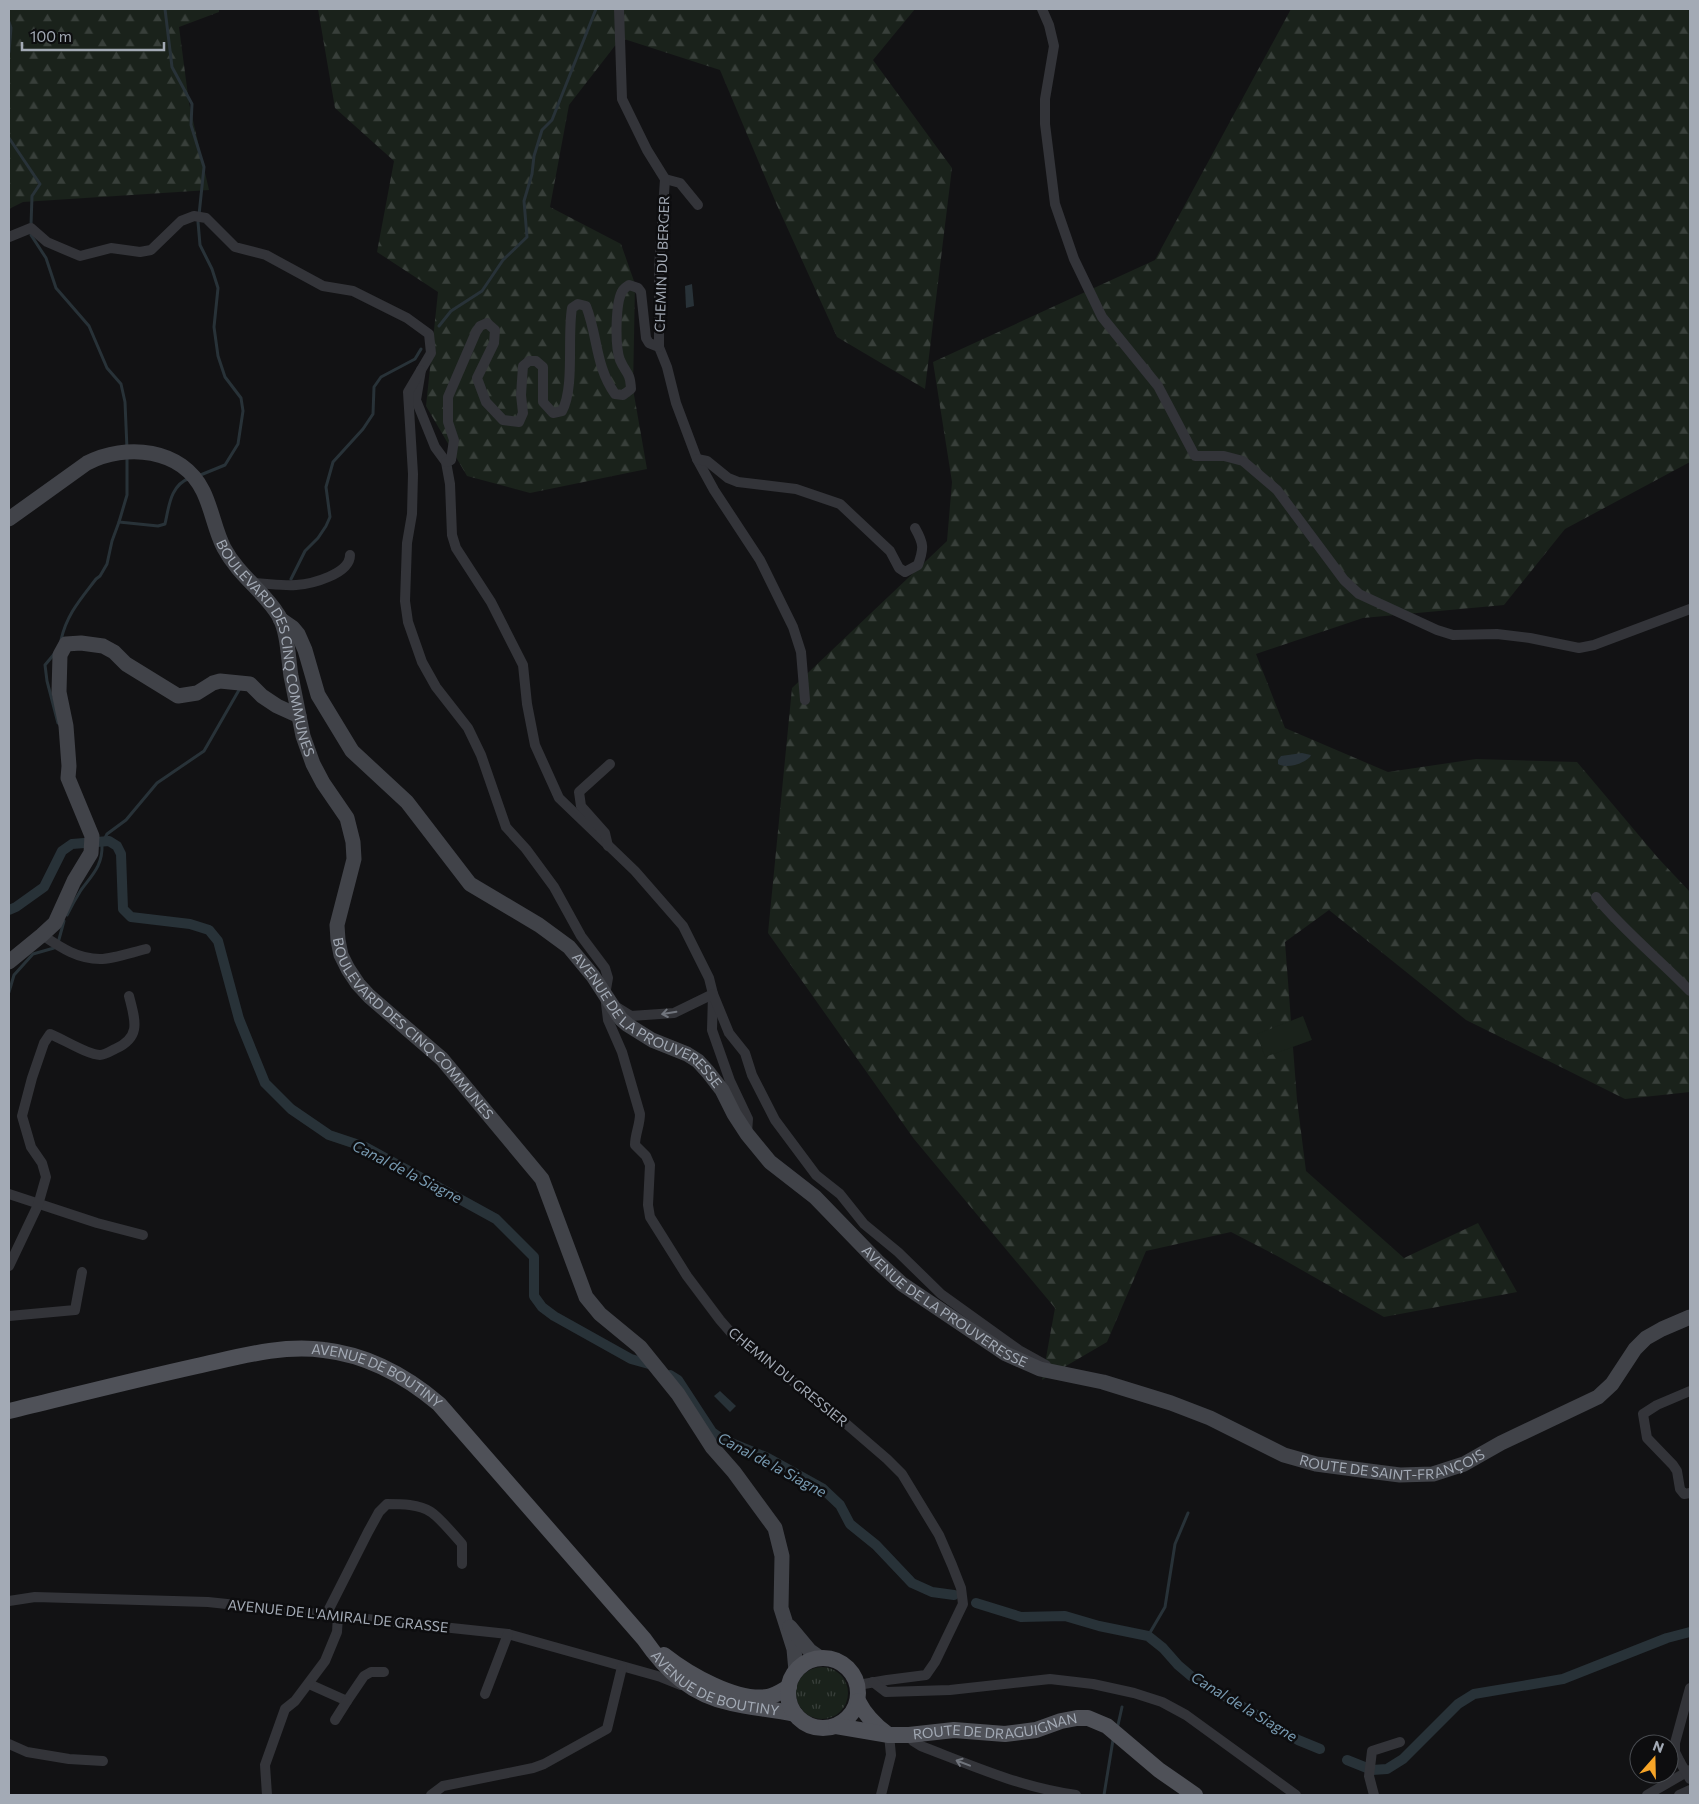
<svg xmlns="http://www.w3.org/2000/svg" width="1699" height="1804" font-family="Commissioner,sans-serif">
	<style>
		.grass { fill: url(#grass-tufts) }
		.forest { fill: url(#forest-firs) }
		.park { fill: #1a221b }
		.water { fill: #283238 }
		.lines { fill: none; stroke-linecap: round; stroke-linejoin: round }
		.stream { stroke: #283238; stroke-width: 3 }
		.canal { stroke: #283238; stroke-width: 10 }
		.street { stroke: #333439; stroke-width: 10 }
		.secondary { stroke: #414349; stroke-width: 15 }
		.primary { stroke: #4f5158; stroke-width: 16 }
		.street-bridge { stroke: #333439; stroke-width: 10 }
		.oneway { stroke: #71757d }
		.labels { text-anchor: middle; stroke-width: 5; stroke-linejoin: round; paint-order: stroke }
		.street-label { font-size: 14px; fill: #a3aab5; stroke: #0d0d0f }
		.water-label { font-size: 15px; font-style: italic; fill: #789ab1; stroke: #0d0d0f }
	</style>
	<defs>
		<pattern id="grass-tufts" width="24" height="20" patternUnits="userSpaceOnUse" patternTransform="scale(1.25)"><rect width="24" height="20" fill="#1a221b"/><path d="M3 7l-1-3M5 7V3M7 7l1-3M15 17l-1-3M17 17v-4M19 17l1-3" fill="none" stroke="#383f3a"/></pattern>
		<pattern id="forest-firs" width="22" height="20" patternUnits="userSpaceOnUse" patternTransform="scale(1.25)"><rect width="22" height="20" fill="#1a221b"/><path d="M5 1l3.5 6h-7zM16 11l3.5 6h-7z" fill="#383f3a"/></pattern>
	</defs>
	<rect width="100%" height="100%" fill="#121214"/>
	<circle class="grass" cx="822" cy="1693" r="26"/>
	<g class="forest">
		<polygon points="9,9 219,9 219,12 179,27 189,103 209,190 23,202 9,209"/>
		<polygon points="318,9 915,9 873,60 952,168 925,389 837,337 776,203 720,70 621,38 569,105 550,207 621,244 635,284 633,389 647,469 530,493 467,476 426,406 438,292 377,252 394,161 335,108"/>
		<polygon points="1291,9 1690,9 1690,462 1565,529 1504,605 1363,618 1256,654 1285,728 1388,772 1476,759 1577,762 1658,858 1690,892 1690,1092 1625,1099 1466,1020 1329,910 1285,942 1297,1100 1306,1171 1404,1258 1478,1223 1517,1292 1384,1317 1279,1257 1231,1232 1146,1251 1107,1342 1042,1380 1055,1308 914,1139 768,933 792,688 947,541 952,482 933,362 1155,260"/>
	</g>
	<polygon class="park" points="1303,1016 1312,1040 1265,1057 1257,1034"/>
	<g class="water">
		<polygon points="692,284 694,306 686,308 685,286"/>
		<path d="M 1302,753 L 1311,755 L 1310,757 C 1303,764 1287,769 1278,764 L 1278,760 L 1281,756 Z"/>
		<polygon points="720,1391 736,1406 730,1412 714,1396"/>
	</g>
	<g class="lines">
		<g class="stream">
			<polyline points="165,9 172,67 192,104 191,125 204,167 199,215"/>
			<polyline points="9,22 11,28 9,52"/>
			<polyline points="9,138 40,184 32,196 31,225"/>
			<polyline points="198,222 200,245 212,269 218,288 214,327 218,356 225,377 241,398 243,411 238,444 225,465 198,476"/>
			<polyline points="31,235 46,258 56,288 89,326 107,368 121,384 125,402 127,449"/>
			<polyline points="439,326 451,311 482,291 503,260 527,237 524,201 532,174 534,156 542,130 552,120 596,9"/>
			<path d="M 119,522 L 158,526 L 165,524 C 169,507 170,485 190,478"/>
			<polyline points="291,579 305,551 318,538 326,526 330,517 326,487 333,462 363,429 373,414 374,387 381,377 415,359 421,349"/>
			<path d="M 61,640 C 67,614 80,600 96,579 L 100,576 L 107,564 L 112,541 L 119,522 L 127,495 L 127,457"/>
			<polyline points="55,653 45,665 47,681 58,723"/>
			<polyline points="102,844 107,834 126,820 157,783 204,751 239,690"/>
			<path d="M 67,915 C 71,907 76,898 81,890 C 93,874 103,865 102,844 L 97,839"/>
			<polyline points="9,992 14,975 33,954 54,948 58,943 64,921"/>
			<polyline points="1148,1636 1165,1607 1175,1544 1188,1513"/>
			<polyline points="1118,1725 1122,1707"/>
			<polyline points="1104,1795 1113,1740"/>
		</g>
		<g class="canal">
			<polyline points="9,910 16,907 44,887 62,851 72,844 109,841 117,846 121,854 123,909 131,917 190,924 209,930 218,941 239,1019 265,1083 291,1109 329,1135 365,1147 496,1219 534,1257 534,1296 542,1307 554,1316 631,1359 649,1364"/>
			<polyline points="670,1375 678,1380 712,1432 722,1439 768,1458 822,1488 840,1505 850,1524 876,1545 912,1583 932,1592 954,1595"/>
			<polyline points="976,1603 1021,1617 1065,1616 1099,1626 1148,1636 1163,1648 1178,1665 1191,1676 1298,1740 1320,1749"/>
			<polyline points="1347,1760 1372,1770 1387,1769 1403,1759 1458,1704 1474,1694 1563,1679 1667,1638 1690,1632"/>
		</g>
		<g class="street">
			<polyline points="1042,9 1049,25 1054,46 1045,99 1045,124 1055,204 1074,259 1102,317 1158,386 1195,456 1224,456 1243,461 1277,490 1344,580 1359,594 1437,630 1453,635 1497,634 1530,638 1579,648 1594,645 1690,609"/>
			<polyline points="665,179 680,183 698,205"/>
			<polyline points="9,237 31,228 47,242 80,256 111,248 140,252 151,250 181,221 194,216 206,218 235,247 266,255 323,286 353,291 407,318 429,334 431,353 421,370 416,400 435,447 446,462 450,484 452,535 456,548 491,602 523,665 527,704 535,745 559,798 635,871 683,926 709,978 713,994 712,1030 730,1081 748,1119 747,1133"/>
			<polyline points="659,347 667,367 676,403 697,459 714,490 760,560 793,627 801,652 805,700"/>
			<path d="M 421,370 L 408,392 L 413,474 L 412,514 L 407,543 L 405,601 L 408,622 L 422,662 L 436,687 L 468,728 L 481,755 L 506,827 L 526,849 L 554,887 L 581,936 L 605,968 L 608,978 L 605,995 L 608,1020 L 622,1052 L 640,1114 C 640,1125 635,1134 635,1145 L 646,1156 L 650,1165 L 648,1205 L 650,1217 L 687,1276 L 720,1320 L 733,1335 L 755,1353 L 822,1403 L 887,1459 L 902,1474 L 939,1535 L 952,1565 L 961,1588 L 963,1604 L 935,1662 L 926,1675 L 887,1680 L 858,1685"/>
			<path d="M 697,459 L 707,461 L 728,478 L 738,482 L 796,489 L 840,504 L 890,551 L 899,568 L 905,572 L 918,565 C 924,548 924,544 915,528"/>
			<path d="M 446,462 L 451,460 L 454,440 L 448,422 L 448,397 L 476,332 L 480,326 L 487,323 L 495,330 L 494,343 L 477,378 L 486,402 L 503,420 L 519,422 L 523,413 L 521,395 L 523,366 L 529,361 L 536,361 L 543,367 L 543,402 L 553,413 L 562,411 C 575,387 567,337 572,308 L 578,304 L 586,306 C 598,336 595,366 615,394 L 623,395 L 631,389 C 630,371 626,374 620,360 C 615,347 615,301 623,290 C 625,288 627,286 629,285 L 638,288 L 641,292 L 646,338 L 649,343 L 659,347 L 659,268 L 665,179 L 647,150 L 622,99 L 619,9"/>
			<path d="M 249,583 C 265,583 281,586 296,585 C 312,584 350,574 350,555"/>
			<polyline points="608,846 605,833 581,806 579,792 610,764"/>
			<path d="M 1596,897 C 1624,931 1659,959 1690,991"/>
			<path d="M 42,935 C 60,947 77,959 100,959 C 113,959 133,952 146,949"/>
			<polyline points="615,1006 631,1016 674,1013 713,994 729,1033 745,1053 752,1075 775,1120 816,1175 840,1194 864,1224 898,1252 941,1294 1019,1350 1046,1365"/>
			<polyline points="9,1194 97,1223 143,1235"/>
			<path d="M 9,1266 L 38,1205 L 46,1177 L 42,1163 L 31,1147 L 22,1116 L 32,1078 L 44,1043 L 50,1034 C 63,1039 88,1055 100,1055 C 105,1055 111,1051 115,1049 C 142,1037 135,1020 129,996"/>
			<polyline points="9,1316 75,1310 82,1272"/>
			<polyline points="1690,1391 1657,1405 1643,1414 1647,1438 1673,1465 1677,1471 1680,1489 1684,1494 1690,1493"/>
			<polyline points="9,1601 35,1597 208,1602 508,1634 661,1677 681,1685"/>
			<path d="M 326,1615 L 368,1532 L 379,1512 L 387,1504 C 401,1504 419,1504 431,1512 C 439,1517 455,1536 462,1544 L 462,1564"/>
			<polyline points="873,1682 886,1692 950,1690 1050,1679 1093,1684 1134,1693 1162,1702 1186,1715 1296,1795"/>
			<polyline points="309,1684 347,1701 364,1676 371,1672 384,1672"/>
			<polyline points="485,1694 508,1634"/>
			<polyline points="335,1720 347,1701"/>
			<path d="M 909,1735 L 913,1741 L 921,1746 C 973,1766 1020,1787 1076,1795"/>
			<polyline points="9,1744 27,1752 69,1759 103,1761"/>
			<polyline points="1680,1762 1675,1752 1675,1743 1690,1688"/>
			<polyline points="267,1795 265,1765 285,1709 295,1701 325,1661 337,1632 338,1616"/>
			<polyline points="431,1795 443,1786 533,1768 544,1764 607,1729 622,1667"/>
			<polyline points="881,1795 891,1755 889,1735"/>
			<polyline points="1374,1795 1369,1776 1372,1751 1400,1742"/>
			<polyline points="1647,1795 1690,1770"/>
			<polyline points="1679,1795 1690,1790"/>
		</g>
		<g class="secondary">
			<path id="s1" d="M 9,519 L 87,463 C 126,443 182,448 203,491 C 212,509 215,531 224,548 C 239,576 264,591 279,616 C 288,633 288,657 291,676 C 295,696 299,716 303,736 L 313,764 L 323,783 L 347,818 L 353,842 L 354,859 L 337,925 L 338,940 L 341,955 L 348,969 L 358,984 L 369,996 L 442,1059 L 542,1179 L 586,1297 L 600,1314 L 640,1347 L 678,1394 L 712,1447 L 734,1472 L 775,1528 L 782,1556 L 781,1608 L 794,1649 L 796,1671"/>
			<path id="s2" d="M 280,619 L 293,628 L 298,634 L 305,650 L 318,695 L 352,751 L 407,802 L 470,884 L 539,925 L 569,947 L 593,976 L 621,1019 L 628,1025 L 652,1040 L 687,1054 L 698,1061 L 708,1072 L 722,1090 L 734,1114 L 747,1134 L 770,1162 L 815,1197 L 877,1261 L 902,1284 L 1006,1354 L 1040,1369 L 1103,1382 L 1171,1403 L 1210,1418 L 1284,1455 L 1316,1464 L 1361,1470 L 1400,1475 L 1433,1474 L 1464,1464 L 1501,1443 L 1598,1397 L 1612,1384 L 1635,1349 L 1646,1338 L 1662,1329 L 1690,1317"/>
			<polyline points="9,962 42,935 55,923 74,881 91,853 92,836 68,778 69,766 66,726 59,692 60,655 66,644 81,643 103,646 114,652 126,664 178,696 197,693 213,683 220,681 250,684 262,696 277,706 299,716"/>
			<polyline points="790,1627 810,1651 820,1658"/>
		</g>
		<g class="primary">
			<path id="s3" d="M 9,1411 C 71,1396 134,1380 197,1366 C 238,1357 282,1344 324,1350 C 368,1355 406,1376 439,1404 L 644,1639 C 666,1671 692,1695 731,1703 C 752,1708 774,1709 795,1714"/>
			<path d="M 664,1655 C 688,1674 736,1702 768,1697 C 775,1696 782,1691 789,1687"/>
			<circle cx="823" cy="1693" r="35"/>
			<path d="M 858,1701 C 865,1715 875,1725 887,1734"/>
			<path id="s4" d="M 836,1726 L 889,1735 L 909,1735 L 954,1730 L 1005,1734 L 1036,1730 L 1061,1721 L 1077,1718 L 1088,1718 L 1107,1726 L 1159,1770 L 1195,1795"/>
		</g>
		<polyline class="street-bridge" points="1680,1762 1690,1779"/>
	</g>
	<defs><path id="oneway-shaft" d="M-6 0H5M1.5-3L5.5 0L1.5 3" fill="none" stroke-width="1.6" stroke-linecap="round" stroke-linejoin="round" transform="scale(1.25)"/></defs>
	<g class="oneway">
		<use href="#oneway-shaft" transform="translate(669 1013) rotate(171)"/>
		<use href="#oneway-shaft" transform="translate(963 1763) rotate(-159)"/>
	</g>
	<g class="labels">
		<g class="street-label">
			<text transform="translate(662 264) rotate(-88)" y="5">CHEMIN DU BERGER</text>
			<text dy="5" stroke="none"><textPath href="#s1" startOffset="401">BOULEVARD DES CINQ COMMUNES</textPath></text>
			<text dy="5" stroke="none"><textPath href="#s2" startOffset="559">AVENUE DE LA PROUVERESSE</textPath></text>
			<text dy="5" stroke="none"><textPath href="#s1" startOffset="836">BOULEVARD DES CINQ COMMUNES</textPath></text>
			<text dy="5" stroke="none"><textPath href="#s2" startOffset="979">AVENUE DE LA PROUVERESSE</textPath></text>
			<text transform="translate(788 1377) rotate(39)" y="5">CHEMIN DU GRESSIER</text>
			<text dy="5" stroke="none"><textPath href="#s3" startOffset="381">AVENUE DE BOUTINY</textPath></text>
			<text dy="5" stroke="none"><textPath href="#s2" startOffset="1465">ROUTE DE SAINT-FRANÇOIS</textPath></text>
			<text transform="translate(338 1616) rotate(6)" y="5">AVENUE DE L'AMIRAL DE GRASSE</text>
			<text dy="5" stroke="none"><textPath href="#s3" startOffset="851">AVENUE DE BOUTINY</textPath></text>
			<text dy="5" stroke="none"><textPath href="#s4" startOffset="161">ROUTE DE DRAGUIGNAN</textPath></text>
		</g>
		<g class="water-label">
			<text transform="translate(407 1172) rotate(27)" y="5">Canal de la Siagne</text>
			<text transform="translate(772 1465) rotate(28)" y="5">Canal de la Siagne</text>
			<text transform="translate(1244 1707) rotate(31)" y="5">Canal de la Siagne</text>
		</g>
	</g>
	<rect width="1699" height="1804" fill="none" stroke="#a3aab5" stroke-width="20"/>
	<g transform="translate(1654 1759) rotate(20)"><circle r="24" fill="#0d0d0f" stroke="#494c51"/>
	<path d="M0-4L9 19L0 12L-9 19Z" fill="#f7a427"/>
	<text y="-8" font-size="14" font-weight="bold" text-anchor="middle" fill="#a3aab5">N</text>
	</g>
	<path d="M22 42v8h142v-8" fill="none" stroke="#a3aab5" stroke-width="2.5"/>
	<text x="30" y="42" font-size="15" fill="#a3aab5" stroke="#0d0d0f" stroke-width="4" paint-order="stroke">100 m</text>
</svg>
